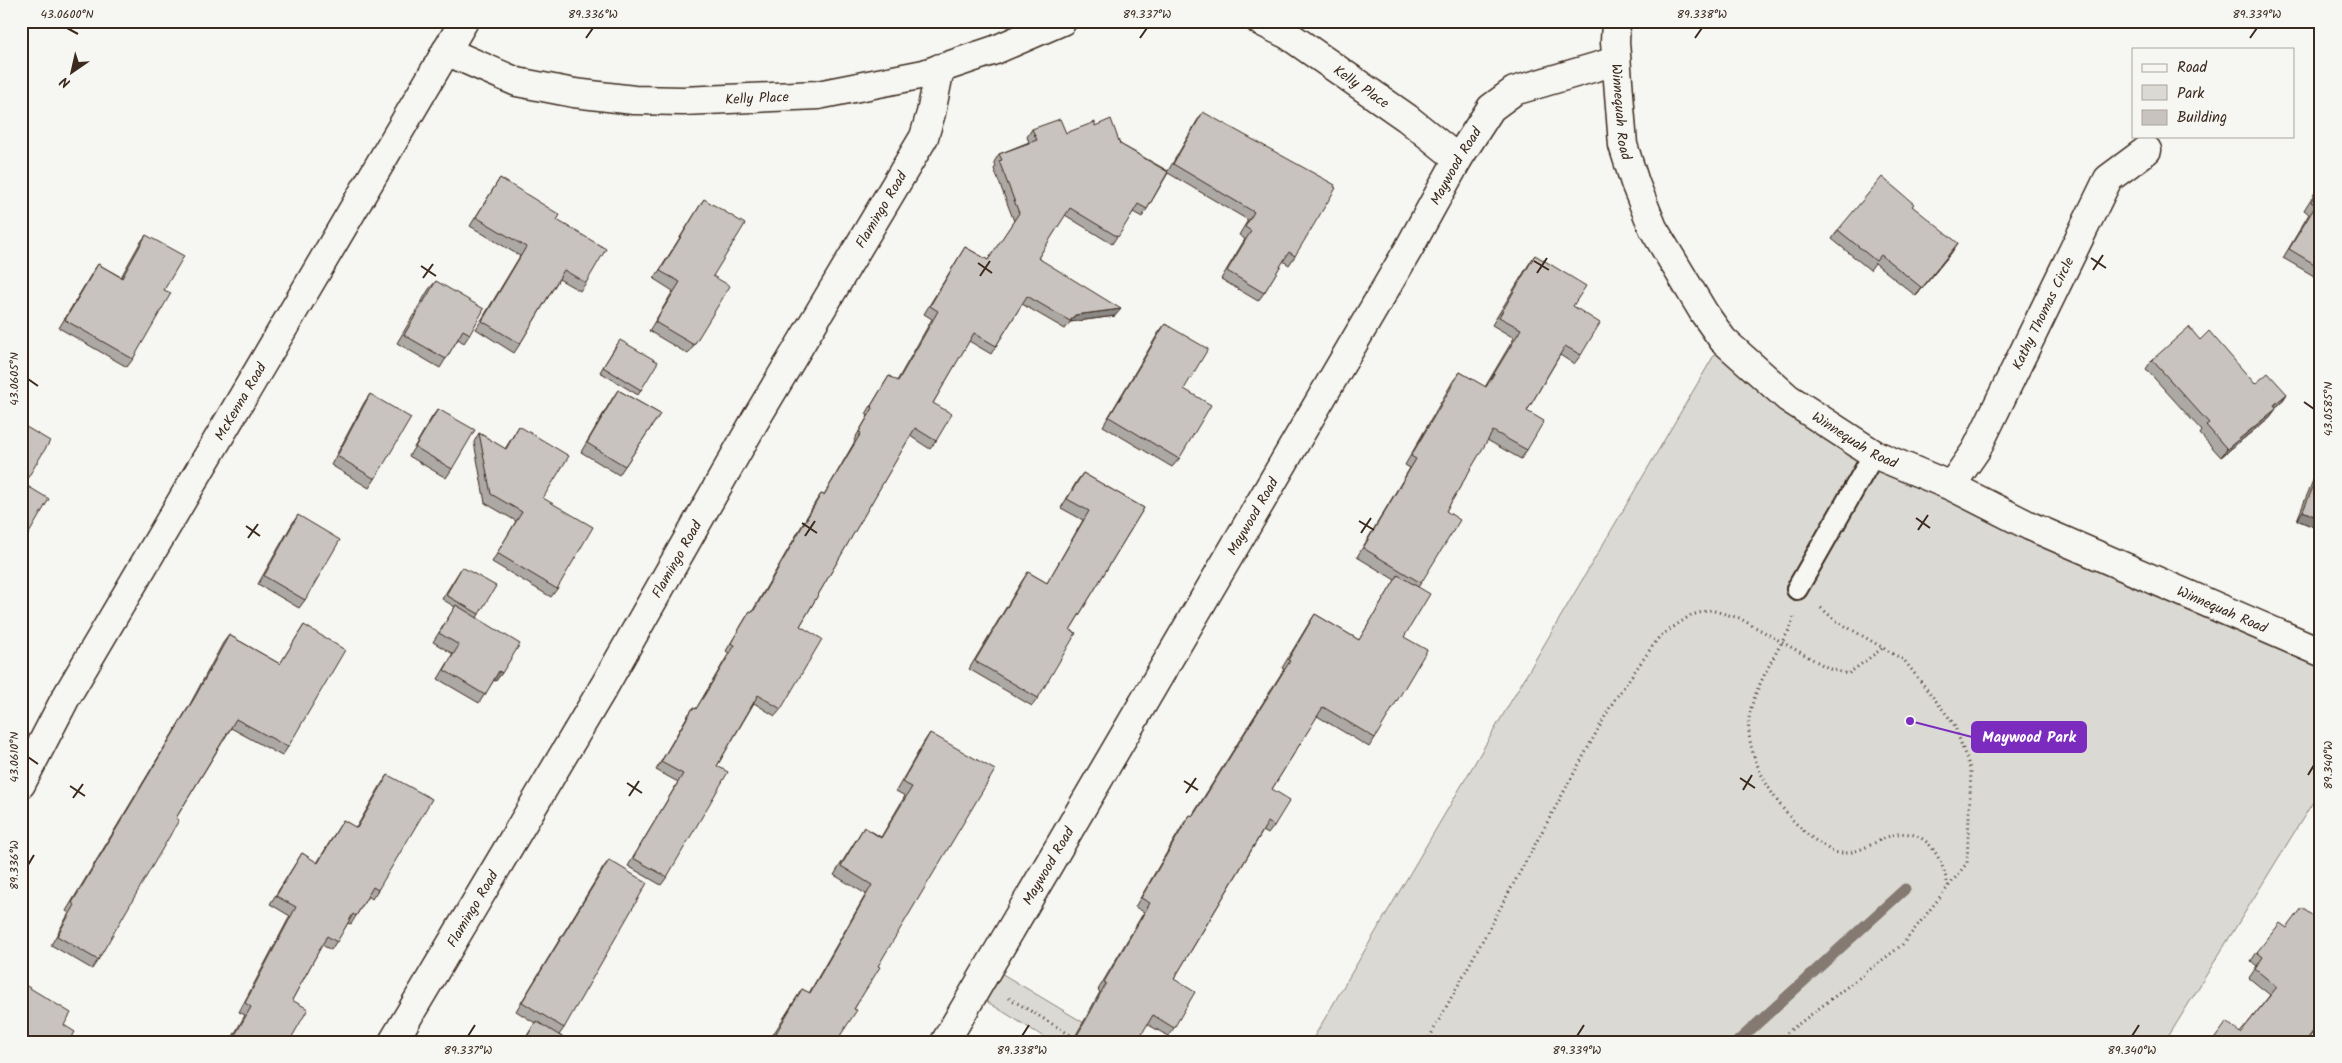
<svg xmlns="http://www.w3.org/2000/svg" width="2342" height="1063" font-family="Kalam,sans-serif">
	<style>
		.green { fill: #dad9d3; stroke: #8a8278 }
		.lines { fill: none; stroke-linecap: round; stroke-linejoin: round }
		.stream { stroke: #857a71; stroke-width: 11 }
		.lane-casing { stroke: #3b2a1e; stroke-width: 24 }
		.street-casing { stroke: #3b2a1e; stroke-width: 31 }
		.secondary-casing { stroke: #3b2a1e; stroke-width: 31 }
		.path { stroke: #3b2a1e; stroke-width: 3; stroke-dasharray: 1 4; stroke-linecap: butt }
		.lane { stroke: #f6f6f2; stroke-width: 20 }
		.street { stroke: #f6f6f2; stroke-width: 28 }
		.secondary { stroke: #f6f6f2; stroke-width: 28 }
		.wall { fill: #aca8a3; stroke: #3b2a1e }
		.shaded-wall { fill: #8c8885; stroke: #3b2a1e }
		.building { fill: #c8c3be; stroke: #3b2a1e }
		.ticks { fill: none; stroke: #3b2a1e; stroke-width: 2 }
		.labels { text-anchor: middle; stroke-width: 4; stroke-linejoin: round; paint-order: stroke }
		.street-label { font-size: 14px; fill: #3b2a1e; stroke: #f6f6f2 }
		.leader { fill: none; stroke: #7b2cbf; stroke-width: 2 }
		.callout-dot { fill: #7b2cbf; stroke: #f6f6f2; stroke-width: 2 }
		.callout { fill: #7b2cbf; stroke: #7b2cbf; stroke-width: 2 }
		.callout-label { font-size: 15px; text-anchor: middle; font-weight: bold; fill: #fff }
		.neatline { fill: none; stroke: #3b2a1e; stroke-width: 2 }
		.ticks-label { font-size: 12px; text-anchor: middle; fill: #3b2a1e }
	</style>
	<rect width="100%" height="100%" fill="#f6f6f2"/>
	<filter id="ink" filterUnits="userSpaceOnUse"><feTurbulence type="fractalNoise" baseFrequency=".02" numOctaves="2"/><feDisplacementMap in="SourceGraphic" scale="10" xChannelSelector="R" yChannelSelector="G"/><feConvolveMatrix kernelMatrix="1 2 1 2 8 2 1 2 1" color-interpolation-filters="sRGB"/></filter>
	<g filter="url(#ink)">
		<g class="green">
			<polygon points="1723,340 1788,398 2321,652 2321,789 2165,1042 1311,1042"/>
			<polygon points="989,966 1116,1042 1052,1042 973,993"/>
		</g>
		<g class="lines">
			<polyline class="stream" points="1737,1042 1905,889"/>
			<g class="lane-casing">
				<polyline id="lane" points="1797,589 1874,454"/>
			</g>
			<g class="street-casing">
				<g id="street">
					<path id="s1" d="M 1260,21 L 1288,35 L 1407,118 L 1458,159"/>
					<path id="s2" d="M 446,51 L 517,82 L 574,93 L 634,100 L 683,101 L 818,95 L 924,74 L 995,50 L 1062,21"/>
					<path id="s3" d="M 1951,486 L 1976,450 L 2108,179 L 2147,150"/>
					<path id="s4" d="M 21,784 L 65,699 L 464,21"/>
					<path id="s5" d="M 393,1042 L 606,683 L 757,417 L 924,137 L 931,113 L 940,68"/>
					<path id="s6" d="M 945,1042 L 1408,250 L 1458,159 L 1491,108 L 1514,91 L 1616,61"/>
				</g>
			</g>
			<g class="secondary-casing">
				<g id="secondary">
					<path id="s7" d="M 1616,21 L 1615,42 L 1623,145 L 1635,183 L 1653,228 L 1704,313 L 1723,340 L 1788,398 L 1874,454 L 1951,486 L 2030,526 L 2321,652"/>
				</g>
			</g>
			<g class="path">
				<path d="M 1794,617 L 1792,625 C 1779,647 1752,692 1749,718 C 1744,762 1785,822 1821,844 C 1825,846 1830,851 1834,852 C 1863,859 1883,829 1910,834 C 1934,838 1944,867 1948,886"/>
				<polyline points="1009,998 1082,1042"/>
				<polyline points="1427,1042 1613,702 1659,637 1691,615 1711,610 1739,618 1830,669 1848,674 1884,647"/>
				<polyline points="1775,1042 1902,945 1967,863 1971,771 1954,724 1904,660 1835,620 1820,607"/>
			</g>
			<use href="#lane" class="lane"/>
			<use href="#street" class="street"/>
			<use href="#secondary" class="secondary"/>
		</g>
		<g class="wall">
			<polygon points="1203,112 1295,256 1289,265 1283,261 1264,293 1258,301 1221,279 1245,239 1239,235 1248,220 1168,173 1147,209 1142,217 1133,212 1112,244 1065,215 1038,258 1115,316 1070,322 1065,329 1022,304 991,354 969,341 933,403 936,441 930,449 910,436 800,626 781,709 775,716 754,703 717,766 667,877 661,885 628,866 678,782 656,770 688,715 693,708 696,709 729,653 726,651 745,619 750,611 752,612 816,501 821,494 824,495 855,441 854,440 868,416 866,414 884,384 889,376 897,381 932,319 924,314 965,247 988,260 1014,221 994,169 996,166 994,162 999,154 1029,142 1027,137 1032,129 1066,133 1095,126 1120,144 1168,171 1197,121"/>
			<polygon points="500,178 557,220 586,283 580,291 559,279 520,344 514,353 476,329 520,256 470,226"/>
			<polygon points="2321,183 2321,280 2283,258 2309,214 2304,210"/>
			<polygon points="704,199 713,276 694,345 688,354 649,331 673,291 654,279"/>
			<polygon points="1912,206 1952,252 1916,296 1875,263 1870,270 1832,239 1838,230"/>
			<polygon points="146,235 164,290 133,359 127,367 59,328 92,273 98,264 121,277 140,243"/>
			<polygon points="1535,255 1573,306 1581,355 1574,364 1560,355 1527,411 1527,450 1521,459 1487,440 1446,511 1421,583 1418,587 1375,738 1369,747 1317,716 1272,789 1274,826 1268,834 1263,831 1174,979 1174,1028 1168,1036 1147,1024 1137,1042 1072,1042 1084,1021 1100,992 1098,990 1144,912 1135,907 1184,823 1190,815 1192,816 1284,669 1282,668 1309,623 1315,614 1359,640 1395,580 1357,557 1410,468 1405,465 1453,381 1460,372 1485,387 1514,338 1492,325 1529,264"/>
			<polygon points="436,281 470,334 464,343 458,339 440,368 397,343 429,289"/>
			<polygon points="1165,324 1184,389 1179,459 1172,467 1103,426 1159,332"/>
			<polygon points="2200,340 2255,384 2287,394 2281,403 2275,407 2270,417 2221,457 2200,434 2202,431 2146,369 2152,360"/>
			<polygon points="617,344 641,390 638,395 600,372"/>
			<polygon points="618,390 660,414 619,475 581,452 612,399"/>
			<polygon points="370,394 375,479 369,488 331,465 364,403"/>
			<polygon points="438,409 452,469 446,478 409,456 432,417"/>
			<polygon points="21,424 28,535 22,544 21,543"/>
			<polygon points="519,426 543,498 557,589 551,597 492,562 516,521 485,503 474,442 479,433 505,449"/>
			<polygon points="2321,468 2321,530 2297,520 2314,478"/>
			<polygon points="1083,473 1144,508 1070,630 1038,698 1032,706 969,669 1022,581 1028,572 1047,583 1083,520 1061,508 1077,481"/>
			<polygon points="298,515 305,600 299,608 258,584 292,524"/>
			<polygon points="462,567 479,614 477,618 496,681 494,680 479,703 438,679 453,654 433,642 455,607 442,599"/>
			<polygon points="304,625 288,747 282,756 231,728 176,818 98,960 92,969 51,945 69,913 66,911 189,706 223,643 229,635 280,664"/>
			<polygon points="930,733 878,966 836,1042 770,1042 769,1041 802,989 809,993 866,894 834,875 864,827 881,837 905,796 896,791 924,742"/>
			<polygon points="388,775 378,890 372,899 368,896 356,916 351,924 348,923 331,950 322,945 292,1000 289,1042 230,1042 245,1015 239,1012 290,916 270,904 302,853 317,863 343,820 356,828 382,783"/>
			<polygon points="609,860 564,1028 559,1035 570,1042 523,1042 535,1023 516,1011 603,868"/>
			<polygon points="2321,922 2321,1022 2306,1042 2212,1042 2240,1033 2270,995 2249,978 2257,966 2251,961 2257,952 2287,928"/>
		</g>
		<g class="shaded-wall">
			<polygon points="1958,243 1952,252 1916,296 1922,288"/>
			<polygon points="1121,309 1115,316 1070,322 1075,315"/>
			<polygon points="2287,394 2281,403 2268,414 2274,405"/>
			<polygon points="2276,409 2270,417 2221,457 2227,449"/>
			<polygon points="2303,511 2321,519 2321,530 2297,520"/>
			<polygon points="499,671 502,673 496,681 493,680"/>
		</g>
		<g class="building">
			<polygon points="1203,112 1335,185 1334,187 1336,188 1295,256 1289,252 1264,293 1227,271 1251,231 1245,227 1254,212 1173,164"/>
			<polygon points="1060,119 1066,133 1095,122 1095,126 1111,119 1120,144 1168,172 1147,209 1138,204 1118,237 1070,208 1038,258 1121,309 1075,315 1070,321 1027,296 996,346 974,333 933,403 952,414 936,441 915,428 800,626 822,639 781,709 758,695 717,766 728,772 667,877 633,858 683,774 661,762 693,708 696,709 735,645 731,643 750,611 753,612 821,494 824,495 861,433 859,432 873,408 871,406 889,376 898,381 938,311 930,306 965,247 988,260 1019,213 999,161 1002,160 999,154 1037,140 1032,129"/>
			<polygon points="1882,177 1914,204 1912,206 1958,243 1922,288 1881,255 1876,261 1838,230"/>
			<polygon points="500,178 560,215 557,220 606,249 586,283 564,270 520,344 482,321 526,247 476,217"/>
			<polygon points="2321,184 2321,268 2289,249 2316,205 2311,202"/>
			<polygon points="704,199 745,224 713,276 730,286 694,345 655,322 680,282 660,271"/>
			<polygon points="146,235 184,256 164,290 171,293 133,359 65,320 98,264 122,278"/>
			<polygon points="1535,255 1586,286 1573,306 1600,323 1581,355 1565,346 1527,411 1544,421 1527,450 1493,431 1446,511 1460,520 1421,583 1363,548 1416,459 1411,456 1460,372 1486,387 1521,329 1499,317"/>
			<polygon points="436,281 484,309 470,334 463,330 446,359 404,335"/>
			<polygon points="1165,324 1208,349 1184,389 1211,405 1179,459 1109,417"/>
			<polygon points="2189,327 2200,340 2209,331 2255,384 2268,373 2287,394 2274,405 2276,409 2227,449 2206,425 2209,423 2152,360"/>
			<polygon points="620,340 658,362 641,390 603,367"/>
			<polygon points="618,390 660,414 625,466 587,443"/>
			<polygon points="370,394 411,418 375,479 337,456"/>
			<polygon points="438,409 475,430 452,469 415,447"/>
			<polygon points="21,424 50,441 24,484 49,499 28,535 25,533 21,540"/>
			<polygon points="519,426 569,456 543,498 593,527 557,589 497,553 522,512 491,494 479,433 506,449"/>
			<polygon points="2321,468 2321,519 2303,511"/>
			<polygon points="1083,473 1144,508 1070,630 1076,633 1038,698 975,661 1028,572 1047,583 1089,511 1067,499"/>
			<polygon points="298,515 340,540 305,600 264,576"/>
			<polygon points="462,567 496,586 479,614 446,595"/>
			<polygon points="1398,575 1430,594 1404,637 1427,650 1375,738 1323,707 1272,789 1290,800 1274,826 1268,822 1174,979 1195,992 1174,1028 1153,1015 1137,1042 1073,1042 1090,1013 1106,983 1104,982 1150,903 1141,898 1190,815 1193,816 1290,661 1288,660 1315,614 1359,640"/>
			<polygon points="456,605 520,644 502,673 499,671 485,695 444,670 459,645 439,633"/>
			<polygon points="304,625 345,650 288,747 236,719 176,818 179,820 98,960 57,936 75,905 72,903 195,697 229,635 280,664"/>
			<polygon points="930,733 995,770 878,966 880,967 854,1009 857,1010 836,1042 791,1042 776,1033 802,989 810,993 872,885 841,866 864,827 881,838 912,787 902,782"/>
			<polygon points="388,775 432,799 378,890 373,887 356,916 353,914 337,942 327,936 292,1000 308,1009 289,1042 231,1042 251,1007 245,1003 296,907 276,896 302,853 318,863 343,820 357,828"/>
			<polygon points="609,860 647,883 564,1028 522,1002"/>
			<polygon points="2302,908 2321,922 2321,1021 2305,1042 2212,1042 2227,1022 2240,1033 2277,987 2255,969 2263,957 2257,952 2280,923 2287,928"/>
			<polygon points="25,985 71,1013 64,1025 75,1032 69,1042 21,1042 21,992"/>
			<polygon points="536,1021 570,1042 524,1042"/>
		</g>
	</g>
	<path class="ticks" d="M 67,28 L 78,34M 586,38 L 593,28M 1140,38 L 1147,28M 1695,38 L 1702,28M 2250,38 L 2257,28M 2091,258 L 2106,268M 1534,261 L 1549,270M 978,263 L 992,273M 421,266 L 436,276M 2093,270 L 2103,255M 1537,273 L 1547,258M 980,276 L 990,261M 423,278 L 433,264M 28,379 L 38,386M 2304,402 L 2314,409M 1916,518 L 1930,528M 1359,521 L 1374,530M 802,523 L 817,533M 246,526 L 260,536M 1918,530 L 1928,515M 1361,533 L 1371,518M 805,536 L 815,521M 248,538 L 258,524M 28,757 L 38,764M 2308,775 L 2314,765M 1740,778 L 1755,788M 1184,781 L 1198,790M 627,783 L 642,793M 70,786 L 85,796M 1743,790 L 1752,775M 1186,793 L 1196,778M 629,796 L 639,781M 73,798 L 83,784M 28,865 L 34,855M 468,1036 L 475,1025M 1022,1036 L 1029,1025M 1577,1036 L 1584,1025M 2132,1036 L 2139,1025"/>
	<g class="labels">
		<g class="street-label">
			<text dy="5" stroke="none"><textPath href="#s1" startOffset="121">Kelly Place</textPath></text>
			<text dy="5" stroke="none"><textPath href="#s2" startOffset="319">Kelly Place</textPath></text>
			<text dy="5" stroke="none"><textPath href="#s7" startOffset="91">Winnequah Road</textPath></text>
			<text dy="5" stroke="none"><textPath href="#s6" startOffset="1014">Maywood Road</textPath></text>
			<text dy="5" stroke="none"><textPath href="#s5" startOffset="965">Flamingo Road</textPath></text>
			<text dy="5" stroke="none"><textPath href="#s3" startOffset="196">Kathy Thomas Circle</textPath></text>
			<text dy="5" stroke="none"><textPath href="#s4" startOffset="441">McKenna Road</textPath></text>
			<text dy="5" stroke="none"><textPath href="#s7" startOffset="511">Winnequah Road</textPath></text>
			<text dy="5" stroke="none"><textPath href="#s6" startOffset="609">Maywood Road</textPath></text>
			<text dy="5" stroke="none"><textPath href="#s5" startOffset="560">Flamingo Road</textPath></text>
			<text dy="5" stroke="none"><textPath href="#s7" startOffset="916">Winnequah Road</textPath></text>
			<text dy="5" stroke="none"><textPath href="#s6" startOffset="204">Maywood Road</textPath></text>
			<text dy="5" stroke="none"><textPath href="#s5" startOffset="155">Flamingo Road</textPath></text>
		</g>
	</g>
	<path class="leader" d="M1910 721L1972 737"/>
	<circle class="callout-dot" cx="1910" cy="721" r="5"/>
	<rect class="callout" x="1972" y="722" width="114" height="30" rx="5"/>
	<g class="callout-label">
		<text x="2029" y="742">Maywood Park</text>
	</g>
	<rect width="2342" height="1063" fill="none" stroke="#f6f6f2" stroke-width="55"/>
	<rect x="2132" y="48" width="162" height="90" fill="#f6f6f2" stroke="#aba49d"/>
	<rect x="2142" y="64" width="25" height="8" fill="#f6f6f2" stroke="#aba49d"/>
	<text x="2177" y="72" font-size="15" fill="#3b2a1e">Road</text>
	<rect x="2142" y="85" width="25" height="15" fill="#dad9d3" stroke="#aba49d"/>
	<text x="2177" y="98" font-size="15" fill="#3b2a1e">Park</text>
	<rect x="2142" y="110" width="25" height="15" fill="#c8c3be" stroke="#aba49d"/>
	<text x="2177" y="122" font-size="15" fill="#3b2a1e">Building</text>
	<g transform="translate(72 72) rotate(214)" stroke="#f6f6f2" stroke-width="4" paint-order="stroke">
	<path d="M0-4L9 19L0 12L-9 19Z" fill="#3b2a1e"/>
	<text y="-8" font-size="14" font-weight="bold" text-anchor="middle" fill="#3b2a1e">N</text>
	</g>
	<rect x="28" y="28" width="2286" height="1008" class="neatline"/>
	<g class="ticks-label">
		<text x="67" y="18">43.0600°N</text>
		<text x="593" y="18">89.336°W</text>
		<text x="1147" y="18">89.337°W</text>
		<text x="1702" y="18">89.338°W</text>
		<text x="2257" y="18">89.339°W</text>
		<text transform="translate(14 379) rotate(-90)" y="4">43.0605°N</text>
		<text transform="translate(2328 409) rotate(-90)" y="4">43.0585°N</text>
		<text transform="translate(14 757) rotate(-90)" y="4">43.0610°N</text>
		<text transform="translate(2328 765) rotate(-90)" y="4">89.340°W</text>
		<text transform="translate(14 865) rotate(-90)" y="4">89.336°W</text>
		<text x="468" y="1054">89.337°W</text>
		<text x="1022" y="1054">89.338°W</text>
		<text x="1577" y="1054">89.339°W</text>
		<text x="2132" y="1054">89.340°W</text>
	</g>
</svg>
